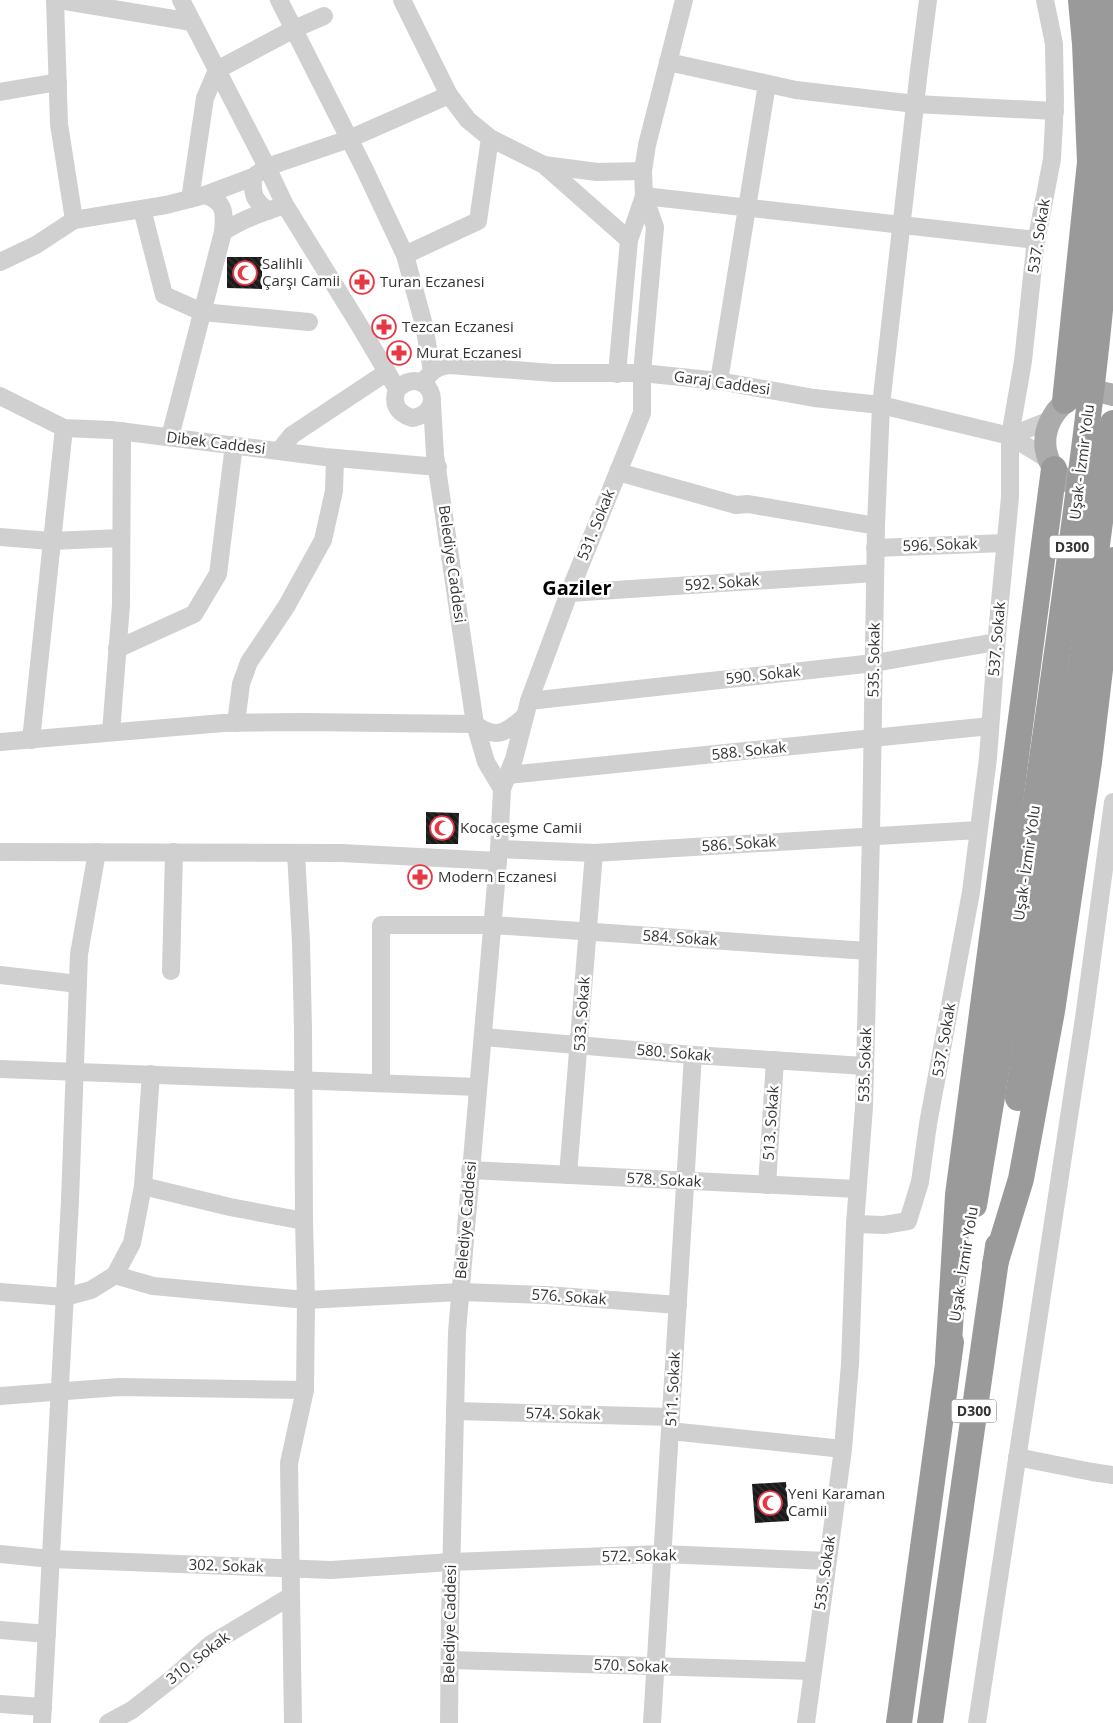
<svg xmlns="http://www.w3.org/2000/svg" width="1113" height="1723" font-family="'Open Sans',sans-serif">
	<style>
		.building { fill: url(#building-back-hatch) }
		.lines { fill: none; stroke-linecap: round; stroke-linejoin: round }
		.minor { stroke: #d0d0d0; stroke-width: 18 }
		.major { stroke: #ababab; stroke-width: 22 }
		.highway { stroke: #9a9a9a; stroke-width: 26 }
		.highway-bridge { stroke: #9a9a9a; stroke-width: 26 }
		.labels { text-anchor: middle; stroke-width: 5; stroke-linejoin: round; paint-order: stroke }
		.shield { fill: #fff; stroke: #707070; stroke-width: 1 }
		.shield-label { font-size: 14px; font-weight: bold; fill: #333 }
		.street-label { font-size: 15px; fill: #333; stroke: #fff }
		.poi-label { font-size: 15px; fill: #333; stroke: #fff; text-anchor: start }
		.district-label { font-size: 20px; font-weight: bold; fill: #000; stroke: #fff }
	</style>
	<defs>
		<pattern id="building-back-hatch" width="6" height="6" patternUnits="userSpaceOnUse" patternTransform="scale(1.25)"><rect width="6" height="6" fill="#1a1a1a"/><path d="M-1 5l2 2M0 0l6 6M5-1l2 2" fill="none" stroke="#333"/></pattern>
	</defs>
	<rect width="100%" height="100%" fill="#fff"/>
	<g class="building">
		<polygon points="227,257 262,257 262,289 227,288"/>
		<polygon points="426,812 459,813 458,844 426,844"/>
		<polygon points="786,1482 789,1521 755,1523 752,1484"/>
	</g>
	<g class="lines">
		<g class="minor">
			<polyline points="55,0 59,124 74,220"/>
			<polyline points="59,0 192,22"/>
			<path d="M 181,0 L 267,167 L 285,205 L 358,323 L 397,389 C 392,404 397,413 412,418 C 450,412 427,362 397,389"/>
			<polyline points="279,0 364,168 405,255 424,325 432,371"/>
			<polyline points="402,0 449,95 468,120 490,138 544,165 629,240"/>
			<polyline points="668,62 796,90 915,104 1055,111"/>
			<polyline points="0,92 58,82"/>
			<polyline points="544,165 597,172 643,171"/>
			<path d="M 253,177 C 252,195 254,200 268,211"/>
			<polyline points="644,196 1036,240"/>
			<polyline points="190,199 205,98 217,70 294,29 324,16"/>
			<polyline points="142,209 164,295 202,312 309,322"/>
			<path d="M 223,232 C 242,219 264,212 285,205"/>
			<polyline points="405,255 478,221 490,138"/>
			<polyline points="0,262 36,245 74,220 166,205 205,195 253,177 267,167 349,139 449,95"/>
			<polyline points="617,374 629,240 644,196"/>
			<polyline points="719,381 767,84"/>
			<path d="M 422,383 C 431,372 436,366 450,365 L 554,373 L 642,373 L 719,381 L 814,398 L 881,405 L 1010,436 L 1049,460"/>
			<polyline points="0,396 64,428 111,430 325,457 438,467"/>
			<polyline points="432,403 435,455 475,724 486,762 502,789 499,849 457,1332 450,1618 449,1723"/>
			<polyline points="1010,436 1050,420"/>
			<path d="M 170,437 L 223,232 C 225,212 225,202 205,195"/>
			<polyline points="279,451 292,435 387,372"/>
			<polyline points="618,472 736,505 748,504 876,526"/>
			<polyline points="0,537 51,541 121,538"/>
			<polyline points="875,548 1005,543"/>
			<polyline points="569,593 875,573"/>
			<polyline points="117,649 194,614 218,574 234,445"/>
			<polyline points="529,701 874,663 996,642"/>
			<polyline points="236,723 241,684 249,662 286,607 323,540 334,491 335,458"/>
			<polyline points="111,732 121,605 122,431"/>
			<polyline points="31,740 64,428"/>
			<path d="M 0,742 L 223,723 L 301,722 L 475,724 C 495,740 506,733 524,717"/>
			<polyline points="508,775 990,726"/>
			<polyline points="502,789 514,759 529,701 569,593 642,413 642,373 655,227 644,196 643,171 647,145 684,0"/>
			<polyline points="499,849 594,853 978,830"/>
			<polyline points="0,852 341,853 498,861"/>
			<polyline points="296,853 301,942 303,1029 304,1221"/>
			<polyline points="171,971 174,852"/>
			<polyline points="0,975 78,984"/>
			<polyline points="483,1037 693,1055 865,1066"/>
			<polyline points="0,1069 478,1087"/>
			<polyline points="381,1083 381,925 493,925 868,951"/>
			<polyline points="470,1170 857,1189"/>
			<polyline points="568,1175 594,853"/>
			<polyline points="767,1185 775,1060"/>
			<polyline points="143,1186 230,1207 304,1221 306,1300 305,1390 289,1463 293,1723"/>
			<polyline points="855,1224 884,1225 908,1221 920,1182 928,1124 971,892 988,758 998,623 1010,497 1010,436 1023,361 1035,248 1052,159 1055,102 1054,44 1045,0"/>
			<polyline points="115,1275 153,1286 306,1300 460,1292 546,1295 678,1305"/>
			<polyline points="0,1292 65,1297 91,1290 115,1275 132,1243 143,1186 151,1074"/>
			<polyline points="0,1396 119,1387 305,1390"/>
			<polyline points="455,1411 671,1417"/>
			<polyline points="670,1431 843,1449"/>
			<polyline points="1017,1457 1092,1472 1113,1475"/>
			<polyline points="0,1554 51,1559 331,1570 451,1562 662,1554 827,1561"/>
			<polyline points="0,1630 47,1634"/>
			<polyline points="450,1660 812,1671"/>
			<polyline points="0,1704 43,1707"/>
			<polyline points="42,1723 70,1200 79,954 97,852"/>
			<polyline points="108,1723 132,1710 174,1677 211,1644 291,1596"/>
			<polyline points="652,1723 693,1055"/>
			<polyline points="806,1723 843,1449 850,1364 855,1224 864,1107 871,835 876,526 881,405 919,70 928,0"/>
			<polyline points="977,1723 1084,1018 1113,802"/>
		</g>
		<path class="major" d="M 1067,481 C 1019,449 1058,376 1113,395"/>
		<g class="highway">
			<polyline points="1065,401 1090,162 1085,44 1081,0"/>
			<polyline points="974,1205 993,1091"/>
			<polyline points="995,1264 1021,1179 1052,1011 1089,762 1113,560"/>
			<polyline points="948,1360 958,1195 1054,469"/>
			<polyline points="899,1723 951,1342"/>
			<polyline points="930,1723 998,1246"/>
		</g>
		<g class="highway-bridge">
			<path d="M 993,1091 C 1021,905 1049,720 1073,533 C 1093,384 1113,233 1110,82 C 1109,55 1105,27 1102,0"/>
			<polyline points="1018,1098 1082,659 1113,423"/>
		</g>
	</g>
	<defs>
		<g id="mosque-ring" transform="scale(1.25)"><circle r="9.5" fill="#fff" stroke="#e63946" stroke-width="1.5"/><path d="M3.5-4.9A6 6 0 1 0 3.5 4.9A5 5 0 1 1 3.5-4.9Z" fill="#e63946"/></g>
		<g id="pharmacy-ring" transform="scale(1.25)"><circle r="9.5" fill="#fff" stroke="#e63946" stroke-width="1.5"/><path d="M-2-6h4v4h4v4h-4v4h-4v-4h-4v-4h4Z" fill="#e63946"/></g>
	</defs>
	<g fill-rule="evenodd">
		<use href="#mosque-ring" x="245" y="273"/>
		<use href="#pharmacy-ring" x="362" y="282"/>
		<use href="#pharmacy-ring" x="384" y="327"/>
		<use href="#pharmacy-ring" x="399" y="353"/>
		<use href="#mosque-ring" x="442" y="828"/>
		<use href="#pharmacy-ring" x="420" y="877"/>
		<use href="#mosque-ring" x="770" y="1503"/>
	</g>
	<g class="labels">
		<g class="shield">
			<rect x="1049.5" y="535.5" width="45" height="23" rx="4"/>
			<rect x="951.5" y="1399.5" width="45" height="23" rx="4"/>
		</g>
		<g class="shield-label">
			<text x="1072" y="552">D300</text>
			<text x="974" y="1416">D300</text>
		</g>
		<g class="street-label">
			<text transform="translate(1039 236) rotate(-81)" y="5">537. Sokak</text>
			<text transform="translate(722 383) rotate(8)" y="5">Garaj Caddesi</text>
			<text transform="translate(216 443) rotate(7)" y="5">Dibek Caddesi</text>
			<text transform="translate(1082 462) rotate(-83)" y="5">Uşak - İzmir Yolu</text>
			<text transform="translate(596 525) rotate(-68)" y="5">531. Sokak</text>
			<text transform="translate(940 545) rotate(-2)" y="5">596. Sokak</text>
			<text transform="translate(452 564) rotate(82)" y="5">Belediye Caddesi</text>
			<text transform="translate(722 583) rotate(-4)" y="5">592. Sokak</text>
			<text transform="translate(997 639) rotate(-85)" y="5">537. Sokak</text>
			<text transform="translate(874 660) rotate(-89)" y="5">535. Sokak</text>
			<text transform="translate(763 675) rotate(-6)" y="5">590. Sokak</text>
			<text transform="translate(749 751) rotate(-6)" y="5">588. Sokak</text>
			<text transform="translate(739 844) rotate(-4)" y="5">586. Sokak</text>
			<text transform="translate(1027 863) rotate(-82)" y="5">Uşak - İzmir Yolu</text>
			<text transform="translate(680 938) rotate(4)" y="5">584. Sokak</text>
			<text transform="translate(582 1014) rotate(-86)" y="5">533. Sokak</text>
			<text transform="translate(944 1040) rotate(-80)" y="5">537. Sokak</text>
			<text transform="translate(674 1053) rotate(5)" y="5">580. Sokak</text>
			<text transform="translate(865 1065) rotate(-88)" y="5">535. Sokak</text>
			<text transform="translate(771 1123) rotate(-86)" y="5">513. Sokak</text>
			<text transform="translate(664 1180) rotate(3)" y="5">578. Sokak</text>
			<text transform="translate(466 1220) rotate(-85)" y="5">Belediye Caddesi</text>
			<text transform="translate(964 1264) rotate(-81)" y="5">Uşak - İzmir Yolu</text>
			<text transform="translate(569 1297) rotate(4)" y="5">576. Sokak</text>
			<text transform="translate(673 1389) rotate(-87)" y="5">511. Sokak</text>
			<text transform="translate(563 1414) rotate(1)" y="5">574. Sokak</text>
			<text transform="translate(639 1556) rotate(-1)" y="5">572. Sokak</text>
			<text transform="translate(226 1566) rotate(2)" y="5">302. Sokak</text>
			<text transform="translate(825 1573) rotate(-82)" y="5">535. Sokak</text>
			<text transform="translate(450 1624) rotate(-89)" y="5">Belediye Caddesi</text>
			<text transform="translate(198 1658) rotate(-38)" y="5">310. Sokak</text>
			<text transform="translate(631 1666) rotate(2)" y="5">570. Sokak</text>
		</g>
		<g class="poi-label">
			<text x="262" y="269">Salihli<tspan x="262" dy="17">Çarşı Camii</tspan></text>
			<text x="380" y="287">Turan Eczanesi</text>
			<text x="402" y="332">Tezcan Eczanesi</text>
			<text x="416" y="358">Murat Eczanesi</text>
			<text x="460" y="833">Kocaçeşme Camii</text>
			<text x="438" y="882">Modern Eczanesi</text>
			<text x="788" y="1499">Yeni Karaman<tspan x="788" dy="17">Camii</tspan></text>
		</g>
		<g class="district-label">
			<text x="577" y="595">Gaziler</text>
		</g>
	</g>
</svg>
